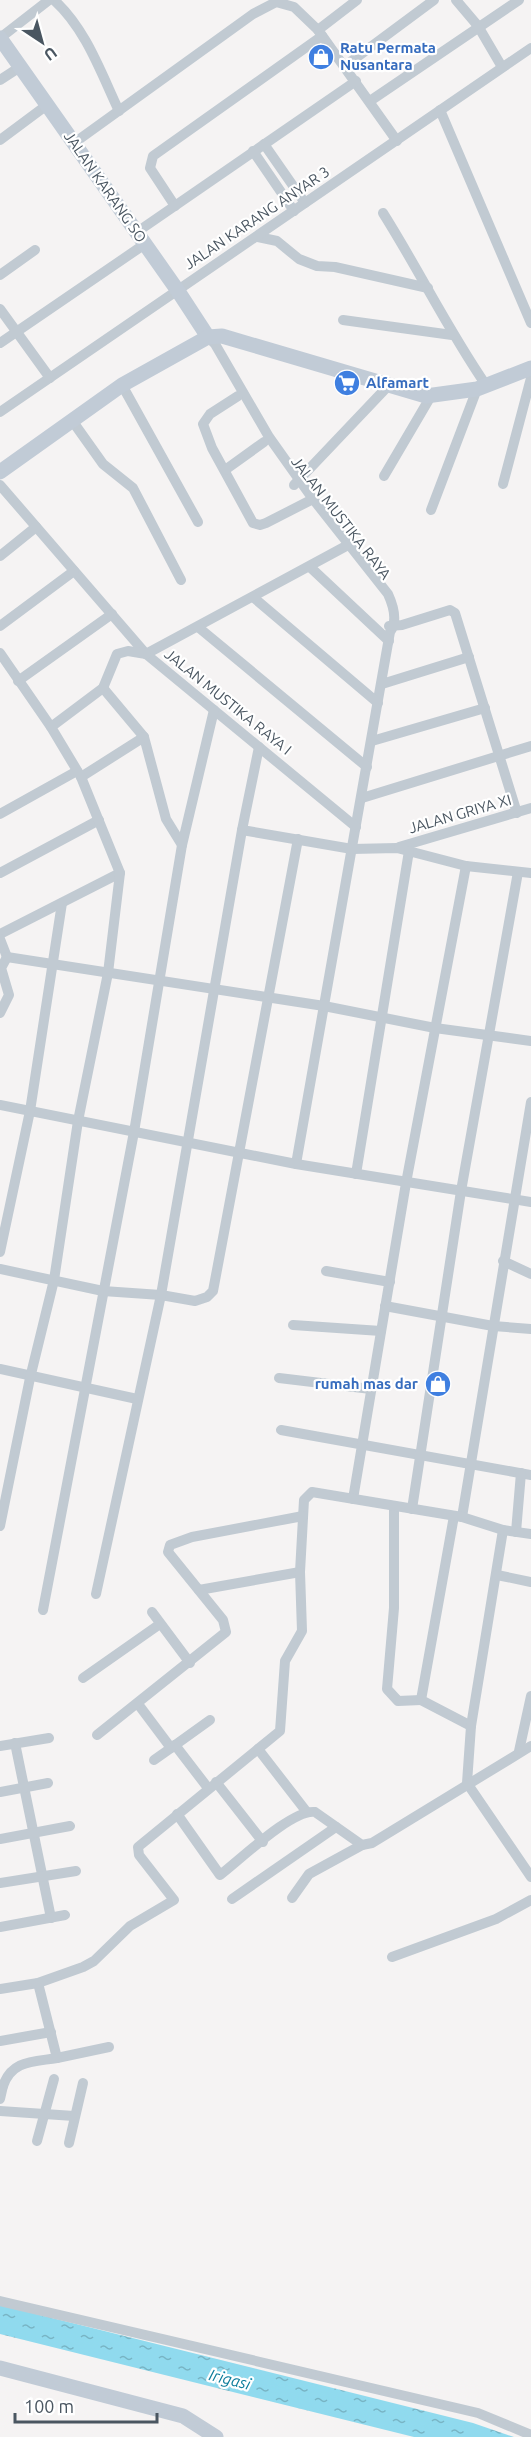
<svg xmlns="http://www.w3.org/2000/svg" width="531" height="2437" font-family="Ubuntu,sans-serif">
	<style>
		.water { fill: url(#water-ripples) }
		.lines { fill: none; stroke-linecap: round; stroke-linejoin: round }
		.street { stroke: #c1cad2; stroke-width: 10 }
		.secondary { stroke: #c1cbd6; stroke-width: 15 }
		.labels { text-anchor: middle; stroke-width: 4.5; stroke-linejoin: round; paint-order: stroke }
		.shop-label { font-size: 15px; font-weight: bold; fill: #366cbe; stroke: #fff; text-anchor: start }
		.street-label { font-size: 15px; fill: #4a5661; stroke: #fff }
		.water-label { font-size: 16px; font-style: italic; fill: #0c7c9b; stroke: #fff }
	</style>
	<defs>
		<pattern id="water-ripples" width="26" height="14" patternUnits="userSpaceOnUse" patternTransform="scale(1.5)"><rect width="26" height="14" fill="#90daee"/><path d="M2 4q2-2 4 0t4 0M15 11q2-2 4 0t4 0" fill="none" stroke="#78b4c4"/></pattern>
	</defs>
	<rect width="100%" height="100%" fill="#f5f3f3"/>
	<polygon class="water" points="0,2305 473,2423 514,2437 414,2437 0,2334"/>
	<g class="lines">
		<g class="street">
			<path d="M 54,0 C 86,29 101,73 119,111"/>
			<polyline points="357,0 318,30 397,141"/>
			<polyline points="456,0 478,26 502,67"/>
			<polyline points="0,38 49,0"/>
			<polyline points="345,66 434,0"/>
			<polyline points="0,80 20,67"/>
			<polyline points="370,101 519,0"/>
			<polyline points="440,110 531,323"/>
			<polyline points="0,140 47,105"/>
			<polyline points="74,143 253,14 276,2 294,7 318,30"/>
			<polyline points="264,144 305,203"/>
			<polyline points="253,151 294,211"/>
			<polyline points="175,206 150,168 153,156 322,36"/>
			<path d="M 383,213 C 419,270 448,330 486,385"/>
			<polyline points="137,232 356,81"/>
			<polyline points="258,237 277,241 299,259 317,266 335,267 428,288"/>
			<polyline points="0,275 35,250"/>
			<polyline points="0,309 50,378"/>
			<polyline points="343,320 452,335"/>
			<path d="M 208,337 L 215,344 L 269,437 L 313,499 L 388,594 C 393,605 398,621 390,632 L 296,1164"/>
			<polyline points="0,343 145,244"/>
			<polyline points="122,385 198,522"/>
			<polyline points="238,396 210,414 203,424 212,448 253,523 260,525 266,523 313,499"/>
			<polyline points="0,412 531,48"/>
			<polyline points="71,419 103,464 133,488 181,580"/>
			<polyline points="225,470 264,442"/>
			<polyline points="384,476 431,396"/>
			<polyline points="503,484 531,378"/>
			<polyline points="0,485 146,654"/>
			<polyline points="294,485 389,385"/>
			<polyline points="431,510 477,389"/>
			<polyline points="348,545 146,654 356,827"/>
			<polyline points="0,556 36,527"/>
			<polyline points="310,567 389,641"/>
			<polyline points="253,597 378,703"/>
			<polyline points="0,626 74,571"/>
			<polyline points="389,626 402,625 450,610 455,613 517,813"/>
			<polyline points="198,627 367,767"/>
			<polyline points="0,653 51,727"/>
			<polyline points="18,681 112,614"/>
			<polyline points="382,684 469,657"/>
			<polyline points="103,688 144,737 166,819 182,845"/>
			<polyline points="372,741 485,708"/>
			<polyline points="259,747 242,830 352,849 397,848 466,866 531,873"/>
			<polyline points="81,777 144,737"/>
			<polyline points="362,798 531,746"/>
			<polyline points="0,814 77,771"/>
			<polyline points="399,847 531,808"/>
			<polyline points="0,873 99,820"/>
			<polyline points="0,934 120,873"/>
			<polyline points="0,939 7,957"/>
			<polyline points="7,957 324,1006 435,1028 531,1041"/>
			<polyline points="0,1013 9,995 1,968 7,957"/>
			<polyline points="0,1105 296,1164 531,1202"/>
			<polyline points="356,1174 409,851"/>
			<polyline points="0,1252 30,1111 62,903"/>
			<polyline points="503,1261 531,1274"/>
			<polyline points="0,1269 103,1291 161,1295 195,1301 207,1297 213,1291 298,839"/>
			<polyline points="326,1271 390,1282"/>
			<polyline points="385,1306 493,1326 531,1329"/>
			<polyline points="293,1325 381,1331"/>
			<polyline points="0,1369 137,1399"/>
			<polyline points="279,1378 371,1389"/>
			<polyline points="281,1430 531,1475"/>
			<polyline points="353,1499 406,1183 466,866"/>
			<polyline points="394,1506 394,1608 387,1689 398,1701 421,1700"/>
			<polyline points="412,1509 461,1191 518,872"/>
			<polyline points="454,1516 421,1700 471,1726"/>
			<polyline points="462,1517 531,1102"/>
			<polyline points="0,1526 30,1378 54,1280 78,1121 108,973 120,873 81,777 51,727 103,688 117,654 128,651 146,654"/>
			<polyline points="503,1530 471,1726 467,1783 531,1877"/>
			<polyline points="516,1532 521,1473"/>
			<polyline points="497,1575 531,1582"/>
			<polyline points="199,1590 300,1572 304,1500 312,1492 462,1517 503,1530 531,1534"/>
			<polyline points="96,1594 161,1295 242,830"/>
			<polyline points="43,1610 134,1132 182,845 214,710"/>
			<polyline points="152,1612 190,1663"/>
			<polyline points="83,1678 160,1624"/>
			<polyline points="138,1704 171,1748 210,1720"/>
			<polyline points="97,1735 226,1632 223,1620 168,1552 170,1545 192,1537 303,1516"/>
			<polyline points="15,1743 51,1918"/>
			<polyline points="175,1745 208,1788"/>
			<polyline points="0,1746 49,1738"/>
			<polyline points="258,1749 306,1811"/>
			<polyline points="519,1751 531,1696"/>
			<polyline points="154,1760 171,1748"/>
			<polyline points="216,1782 263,1842"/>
			<polyline points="0,1792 48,1783"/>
			<path d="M 177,1814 L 220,1875 C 240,1860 292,1809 315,1812 L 362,1845 L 372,1843 L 531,1746"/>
			<polyline points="0,1839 70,1826"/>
			<polyline points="0,1883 76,1871"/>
			<polyline points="292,1898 309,1874 362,1845"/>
			<polyline points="232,1899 336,1827"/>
			<polyline points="0,1927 65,1915"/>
			<polyline points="392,1957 496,1919 531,1900"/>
			<polyline points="0,1989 38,1983 83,1967 94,1961 130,1926 174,1900 139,1855 138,1847 280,1731 285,1661 302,1631 300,1572"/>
			<polyline points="0,2041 51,2032"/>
			<polyline points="57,2058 109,2047"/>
			<polyline points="0,2086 3,2086 0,2099"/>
			<path d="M 3,2086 C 12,2060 33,2062 57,2058 L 38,1983"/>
			<polyline points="0,2111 74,2116"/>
			<polyline points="37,2141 54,2079"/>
			<polyline points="69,2143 83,2083"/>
			<polyline points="0,2301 478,2413 531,2435"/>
		</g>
		<g class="secondary">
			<polyline points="0,38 178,291 208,337"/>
			<polyline points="0,472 122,385 208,337 222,336 426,396 477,389 531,368"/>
			<polyline points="0,2368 183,2416 216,2437"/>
		</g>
	</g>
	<defs>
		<g id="shop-disc" transform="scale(1.35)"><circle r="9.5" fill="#3f7fe0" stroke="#fff"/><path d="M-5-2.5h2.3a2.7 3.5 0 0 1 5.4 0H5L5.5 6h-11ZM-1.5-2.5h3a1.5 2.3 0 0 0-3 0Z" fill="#fff"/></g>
		<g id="supermarket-disc" transform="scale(1.35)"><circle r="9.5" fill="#3f7fe0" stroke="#fff"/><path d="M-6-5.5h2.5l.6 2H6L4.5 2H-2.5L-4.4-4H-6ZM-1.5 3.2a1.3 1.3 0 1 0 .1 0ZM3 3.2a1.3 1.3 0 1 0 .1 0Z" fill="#fff"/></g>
	</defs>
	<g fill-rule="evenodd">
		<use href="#shop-disc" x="321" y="57"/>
		<use href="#supermarket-disc" x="347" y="383"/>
		<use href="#shop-disc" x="438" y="1384"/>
	</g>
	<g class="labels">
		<g class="shop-label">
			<text x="340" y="53">Ratu Permata<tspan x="340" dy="17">Nusantara</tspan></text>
			<text x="366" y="388">Alfamart</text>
			<text x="418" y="1389" text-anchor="end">rumah mas dar</text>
		</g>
		<g class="street-label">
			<text transform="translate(105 187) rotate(55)" y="5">JALAN KARANG SO</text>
			<text transform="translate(257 218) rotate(-34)" y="5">JALAN KARANG ANYAR 3</text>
			<text transform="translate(341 518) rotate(52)" y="5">JALAN MUSTIKA RAYA</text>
			<text transform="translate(228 702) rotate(39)" y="5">JALAN MUSTIKA RAYA I</text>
			<text transform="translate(460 814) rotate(-16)" y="5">JALAN GRIYA XI</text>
		</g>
		<g class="water-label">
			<text transform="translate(230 2379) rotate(14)" y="6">Irigasi</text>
		</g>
	</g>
	<g transform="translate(42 42) rotate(144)" stroke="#ffffff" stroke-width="4.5" paint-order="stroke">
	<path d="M0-4.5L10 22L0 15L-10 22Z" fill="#4a5661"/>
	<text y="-9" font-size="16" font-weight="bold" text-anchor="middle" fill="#4a5661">U</text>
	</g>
	<path d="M15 2413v9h142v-9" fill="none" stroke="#4a5661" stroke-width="3"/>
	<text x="24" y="2413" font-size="18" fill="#4a5661" stroke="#ffffff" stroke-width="4.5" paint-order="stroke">100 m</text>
</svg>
